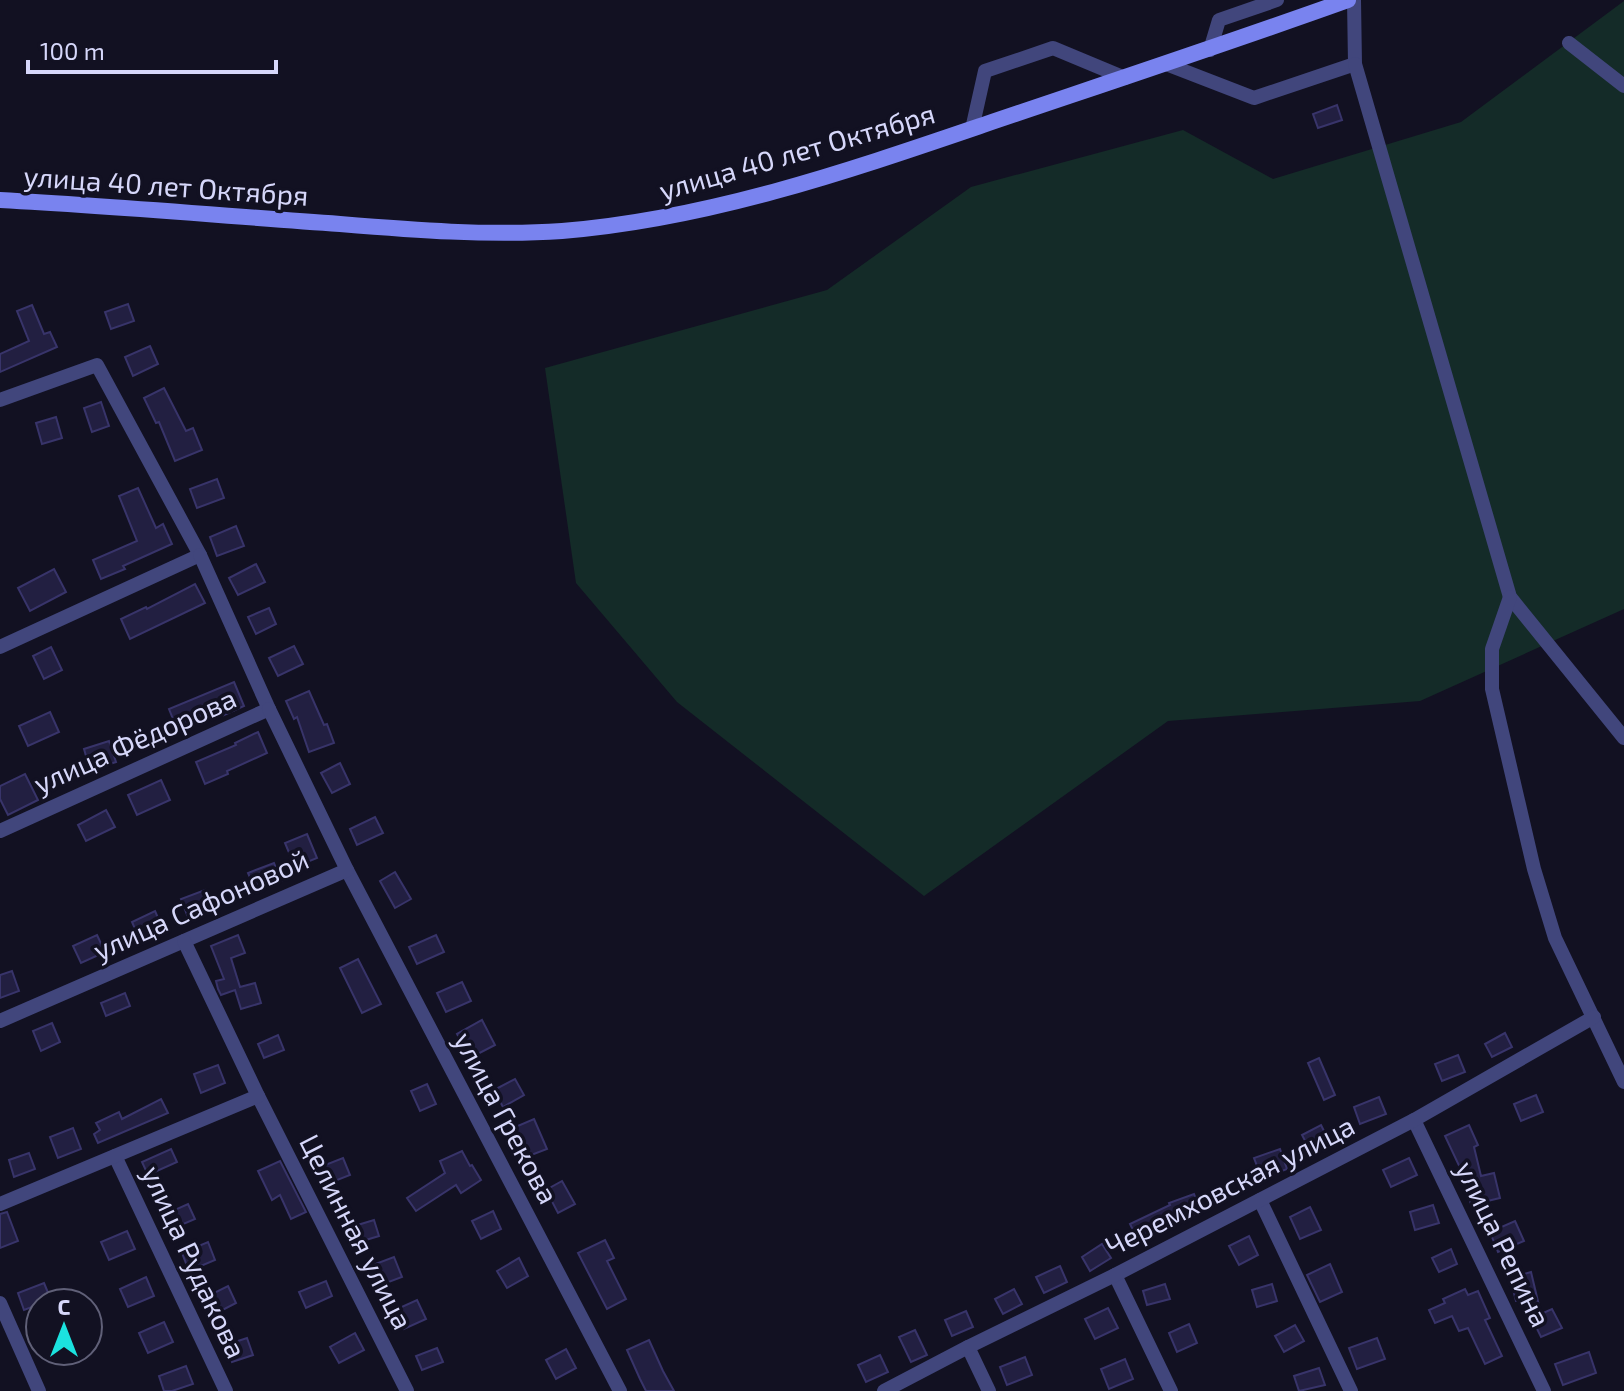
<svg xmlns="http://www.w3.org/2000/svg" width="1624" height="1391" font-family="'Exo 2',sans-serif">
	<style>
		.green { fill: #142b28 }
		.building { fill: #221f41; stroke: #38346a; stroke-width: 2 }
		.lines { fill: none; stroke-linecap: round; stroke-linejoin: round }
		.minor { stroke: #41467c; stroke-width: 14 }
		.secondary { stroke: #7983ef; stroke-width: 16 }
		.labels { text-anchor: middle; stroke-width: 7; stroke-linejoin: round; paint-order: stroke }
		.street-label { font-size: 28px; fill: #d6d7fa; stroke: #121122 }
	</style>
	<rect width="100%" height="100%" fill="#121122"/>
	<polygon class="green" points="1624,1 1624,609 1420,701 1168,721 924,896 677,702 576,583 545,368 827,290 971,187 1183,130 1273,179 1461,122"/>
	<g class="building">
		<polygon points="1337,105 1342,120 1318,128 1313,114"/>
		<polygon points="128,304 134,321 111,329 105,312"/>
		<polygon points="32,305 44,334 50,332 57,347 0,372 0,354 29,341 17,311"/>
		<polygon points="150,346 158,364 133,376 125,357"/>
		<polygon points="164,388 186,431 193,428 202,450 175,461 159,422 156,423 144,398"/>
		<polygon points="101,402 109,426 92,432 84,408"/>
		<polygon points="56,417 62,438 42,444 36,423"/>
		<polygon points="217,479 224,498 197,508 190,489"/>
		<polygon points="138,488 156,528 163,524 172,544 123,566 125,569 101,579 93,560 137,541 119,496"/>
		<polygon points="236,526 244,546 217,556 210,537"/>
		<polygon points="256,564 265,582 238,595 229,578"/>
		<polygon points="54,569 66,592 30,611 18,588"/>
		<polygon points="195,584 205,603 130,639 121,619 146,607 147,609"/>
		<polygon points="269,608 276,624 256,634 248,617"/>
		<polygon points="294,646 303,664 278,676 269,658"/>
		<polygon points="51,647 62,670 44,679 33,656"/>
		<polygon points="234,682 244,706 224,715 223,711 177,729 169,709"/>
		<polygon points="309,691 324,725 327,724 334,743 309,752 297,717 294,719 286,701"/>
		<polygon points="50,712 59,732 28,746 19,726"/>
		<polygon points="258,732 267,753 227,771 228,774 205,784 196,762 236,745 235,743"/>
		<polygon points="109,741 116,762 90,770 84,749"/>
		<polygon points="340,763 350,784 332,793 321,773"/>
		<polygon points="25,774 38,800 8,815 0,799 0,786"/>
		<polygon points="161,780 170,800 137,815 128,795"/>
		<polygon points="106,810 115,827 86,841 78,825"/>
		<polygon points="375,817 383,833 357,845 350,829"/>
		<polygon points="307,834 317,858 295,867 285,843"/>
		<polygon points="274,863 281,881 256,891 248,873"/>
		<polygon points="395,872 411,899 395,908 380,881"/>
		<polygon points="205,890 213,911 189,920 181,899"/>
		<polygon points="155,911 162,927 139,938 132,922"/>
		<polygon points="97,935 105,952 81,963 73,946"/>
		<polygon points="238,935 245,953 231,958 240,987 255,983 261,1003 241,1009 235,990 221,995 218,989 216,981 224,979 211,946"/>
		<polygon points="436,935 444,952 417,964 409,947"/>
		<polygon points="358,959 381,1004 362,1013 340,968"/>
		<polygon points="12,971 19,991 0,998 0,975"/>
		<polygon points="462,982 471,1001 446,1012 437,993"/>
		<polygon points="125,993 130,1006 106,1016 101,1003"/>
		<polygon points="482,1020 495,1045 470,1058 457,1034"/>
		<polygon points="52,1023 60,1042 41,1051 33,1031"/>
		<polygon points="1505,1033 1512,1047 1492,1057 1485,1044"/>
		<polygon points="278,1035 284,1050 264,1058 258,1044"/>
		<polygon points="1458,1055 1465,1072 1442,1081 1435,1064"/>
		<polygon points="1319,1058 1335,1095 1324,1100 1308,1063"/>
		<polygon points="218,1065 225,1083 201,1093 194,1074"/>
		<polygon points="515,1079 524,1095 503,1107 494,1090"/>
		<polygon points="427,1084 436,1104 420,1111 411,1091"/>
		<polygon points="1536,1095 1543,1112 1521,1121 1514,1104"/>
		<polygon points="1379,1097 1386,1114 1360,1124 1354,1107"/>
		<polygon points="161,1099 168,1113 98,1143 94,1134 100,1130 96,1123 119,1112 122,1119"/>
		<polygon points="534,1119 547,1149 526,1157 513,1128"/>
		<polygon points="1321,1125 1330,1143 1311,1152 1302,1135"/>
		<polygon points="1469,1125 1478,1145 1474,1147 1481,1176 1494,1173 1500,1198 1471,1205 1464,1176 1445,1136"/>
		<polygon points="73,1128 81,1149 58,1158 50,1137"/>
		<polygon points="171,1149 177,1162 148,1175 142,1162"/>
		<polygon points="1280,1149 1287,1169 1262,1179 1254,1158"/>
		<polygon points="462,1151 470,1166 472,1165 481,1180 461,1193 456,1185 416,1211 407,1198 445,1173 440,1161"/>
		<polygon points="29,1153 35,1169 14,1177 9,1160"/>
		<polygon points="343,1158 350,1175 327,1184 320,1167"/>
		<polygon points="1409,1158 1417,1175 1391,1187 1383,1170"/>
		<polygon points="280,1161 306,1212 291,1219 280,1195 272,1200 258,1171"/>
		<polygon points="562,1181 575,1204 558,1213 546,1190"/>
		<polygon points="1194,1194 1201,1212 1156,1229 1158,1233 1139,1242 1130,1224 1170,1205 1169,1203"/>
		<polygon points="188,1204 195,1219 174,1228 168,1213"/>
		<polygon points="1433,1205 1439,1223 1415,1230 1410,1212"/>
		<polygon points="1310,1207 1321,1230 1300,1239 1290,1217"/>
		<polygon points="493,1211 501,1229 481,1239 472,1221"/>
		<polygon points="7,1212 18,1241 0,1248 0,1214"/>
		<polygon points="374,1220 379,1236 356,1243 351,1227"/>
		<polygon points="1515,1221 1524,1241 1498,1252 1490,1232"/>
		<polygon points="127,1231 135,1249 109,1260 101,1242"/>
		<polygon points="1249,1236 1258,1255 1239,1265 1229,1246"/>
		<polygon points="605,1240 614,1258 607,1261 626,1299 607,1309 578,1253"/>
		<polygon points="208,1242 215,1260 189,1271 182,1253"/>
		<polygon points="1102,1244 1111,1258 1090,1271 1082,1257"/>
		<polygon points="1451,1249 1457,1264 1439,1272 1432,1258"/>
		<polygon points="394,1257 402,1277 378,1286 370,1266"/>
		<polygon points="519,1258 528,1276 507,1288 497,1271"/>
		<polygon points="1330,1264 1342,1292 1320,1302 1307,1275"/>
		<polygon points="1060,1266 1067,1282 1044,1293 1036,1277"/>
		<polygon points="1531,1272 1541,1314 1552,1309 1562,1328 1541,1337 1523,1300 1516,1301 1510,1278"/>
		<polygon points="146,1277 154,1296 128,1307 120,1289"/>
		<polygon points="326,1281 332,1296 306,1308 299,1292"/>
		<polygon points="44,1283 51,1300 24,1310 18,1293"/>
		<polygon points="1165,1284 1170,1299 1147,1305 1143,1291"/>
		<polygon points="1272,1284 1277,1301 1257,1307 1252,1290"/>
		<polygon points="228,1286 236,1303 213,1315 204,1298"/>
		<polygon points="1014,1289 1022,1304 1003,1314 995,1299"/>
		<polygon points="1465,1289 1468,1295 1478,1291 1490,1318 1485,1320 1502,1356 1485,1364 1468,1328 1459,1331 1452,1316 1435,1323 1429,1310 1445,1303 1443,1299"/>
		<polygon points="417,1300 426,1319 404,1329 395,1310"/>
		<polygon points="1108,1308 1118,1328 1095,1339 1085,1319"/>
		<polygon points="966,1311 973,1327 952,1336 945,1320"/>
		<polygon points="164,1322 173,1342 148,1353 139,1333"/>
		<polygon points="1189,1324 1197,1343 1177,1352 1169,1333"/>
		<polygon points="1295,1325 1304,1341 1284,1352 1275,1336"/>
		<polygon points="915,1330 927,1355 911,1362 899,1337"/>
		<polygon points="355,1333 364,1350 339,1363 330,1347"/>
		<polygon points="247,1338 253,1355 232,1362 226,1345"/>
		<polygon points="1377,1338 1385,1359 1357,1369 1349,1348"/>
		<polygon points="649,1340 663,1371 674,1391 646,1391 640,1379 627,1350"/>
		<polygon points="437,1348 443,1362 422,1370 416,1356"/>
		<polygon points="566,1349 576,1368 556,1379 546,1360"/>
		<polygon points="1589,1352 1596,1373 1563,1385 1555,1364"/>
		<polygon points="880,1355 888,1372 866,1382 858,1365"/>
		<polygon points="1025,1357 1032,1375 1007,1385 1000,1367"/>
		<polygon points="1125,1359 1133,1379 1109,1389 1101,1369"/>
		<polygon points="186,1366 193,1384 172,1391 164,1391 159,1376"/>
		<polygon points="1319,1368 1325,1385 1299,1391 1294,1376"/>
	</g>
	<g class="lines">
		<g class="minor">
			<polyline points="1569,43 1624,86"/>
			<polyline points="1210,50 1219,20 1277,0"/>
			<polyline points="1166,64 1254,98 1355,64 1354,0"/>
			<polyline points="1355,64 1510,597 1624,738"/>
			<polyline points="972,129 985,71 1053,48 1125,78"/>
			<polyline points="0,400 97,365 200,555 0,647"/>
			<polyline points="1510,597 1492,649 1492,689 1534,869 1555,938 1624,1082"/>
			<polyline points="0,831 269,709 200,555"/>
			<polyline points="347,870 620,1391"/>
			<polyline points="0,1021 347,870 269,709"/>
			<polyline points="258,1096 407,1391"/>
			<polyline points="1414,1120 1544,1391"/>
			<polyline points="115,1156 226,1391"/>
			<polyline points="1260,1200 1351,1391"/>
			<polyline points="0,1204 258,1096 184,941"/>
			<polyline points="1115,1275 1171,1391"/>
			<polyline points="0,1303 39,1391"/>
			<polyline points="968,1347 989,1391"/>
			<polyline points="884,1391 968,1347 1115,1275 1414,1120 1594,1017"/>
		</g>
		<path class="secondary" d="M 0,200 C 113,206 227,216 340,224 C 413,230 489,236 562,231 C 709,219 848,171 986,124 C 1107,83 1228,43 1348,0"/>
	</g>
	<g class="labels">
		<g class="street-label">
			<text transform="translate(797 152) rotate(-16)" y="10">улица 40 лет Октября</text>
			<text transform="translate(166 186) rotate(4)" y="10">улица 40 лет Октября</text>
			<text transform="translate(135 741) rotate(-24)" y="10">улица Фёдорова</text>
			<text transform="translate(201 905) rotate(-24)" y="10">улица Сафоновой</text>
			<text transform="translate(506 1118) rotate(62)" y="10">улица Грекова</text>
			<text transform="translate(1230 1186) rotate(-27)" y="10">Черемховская улица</text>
			<text transform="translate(356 1232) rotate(63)" y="10">Целинная улица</text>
			<text transform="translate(1503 1244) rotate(64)" y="10">улица Репина</text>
			<text transform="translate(194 1262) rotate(65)" y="10">улица Рудакова</text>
		</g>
	</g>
	<g transform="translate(64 1327)"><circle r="38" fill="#121122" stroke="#606078" stroke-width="2"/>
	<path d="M0-6L14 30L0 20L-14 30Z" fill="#1be2df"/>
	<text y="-12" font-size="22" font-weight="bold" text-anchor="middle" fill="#d6d7fa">С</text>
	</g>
	<path d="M28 60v12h248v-12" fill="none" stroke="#d6d7fa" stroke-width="4"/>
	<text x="40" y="60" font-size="24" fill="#d6d7fa" stroke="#121122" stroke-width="6" paint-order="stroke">100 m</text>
</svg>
